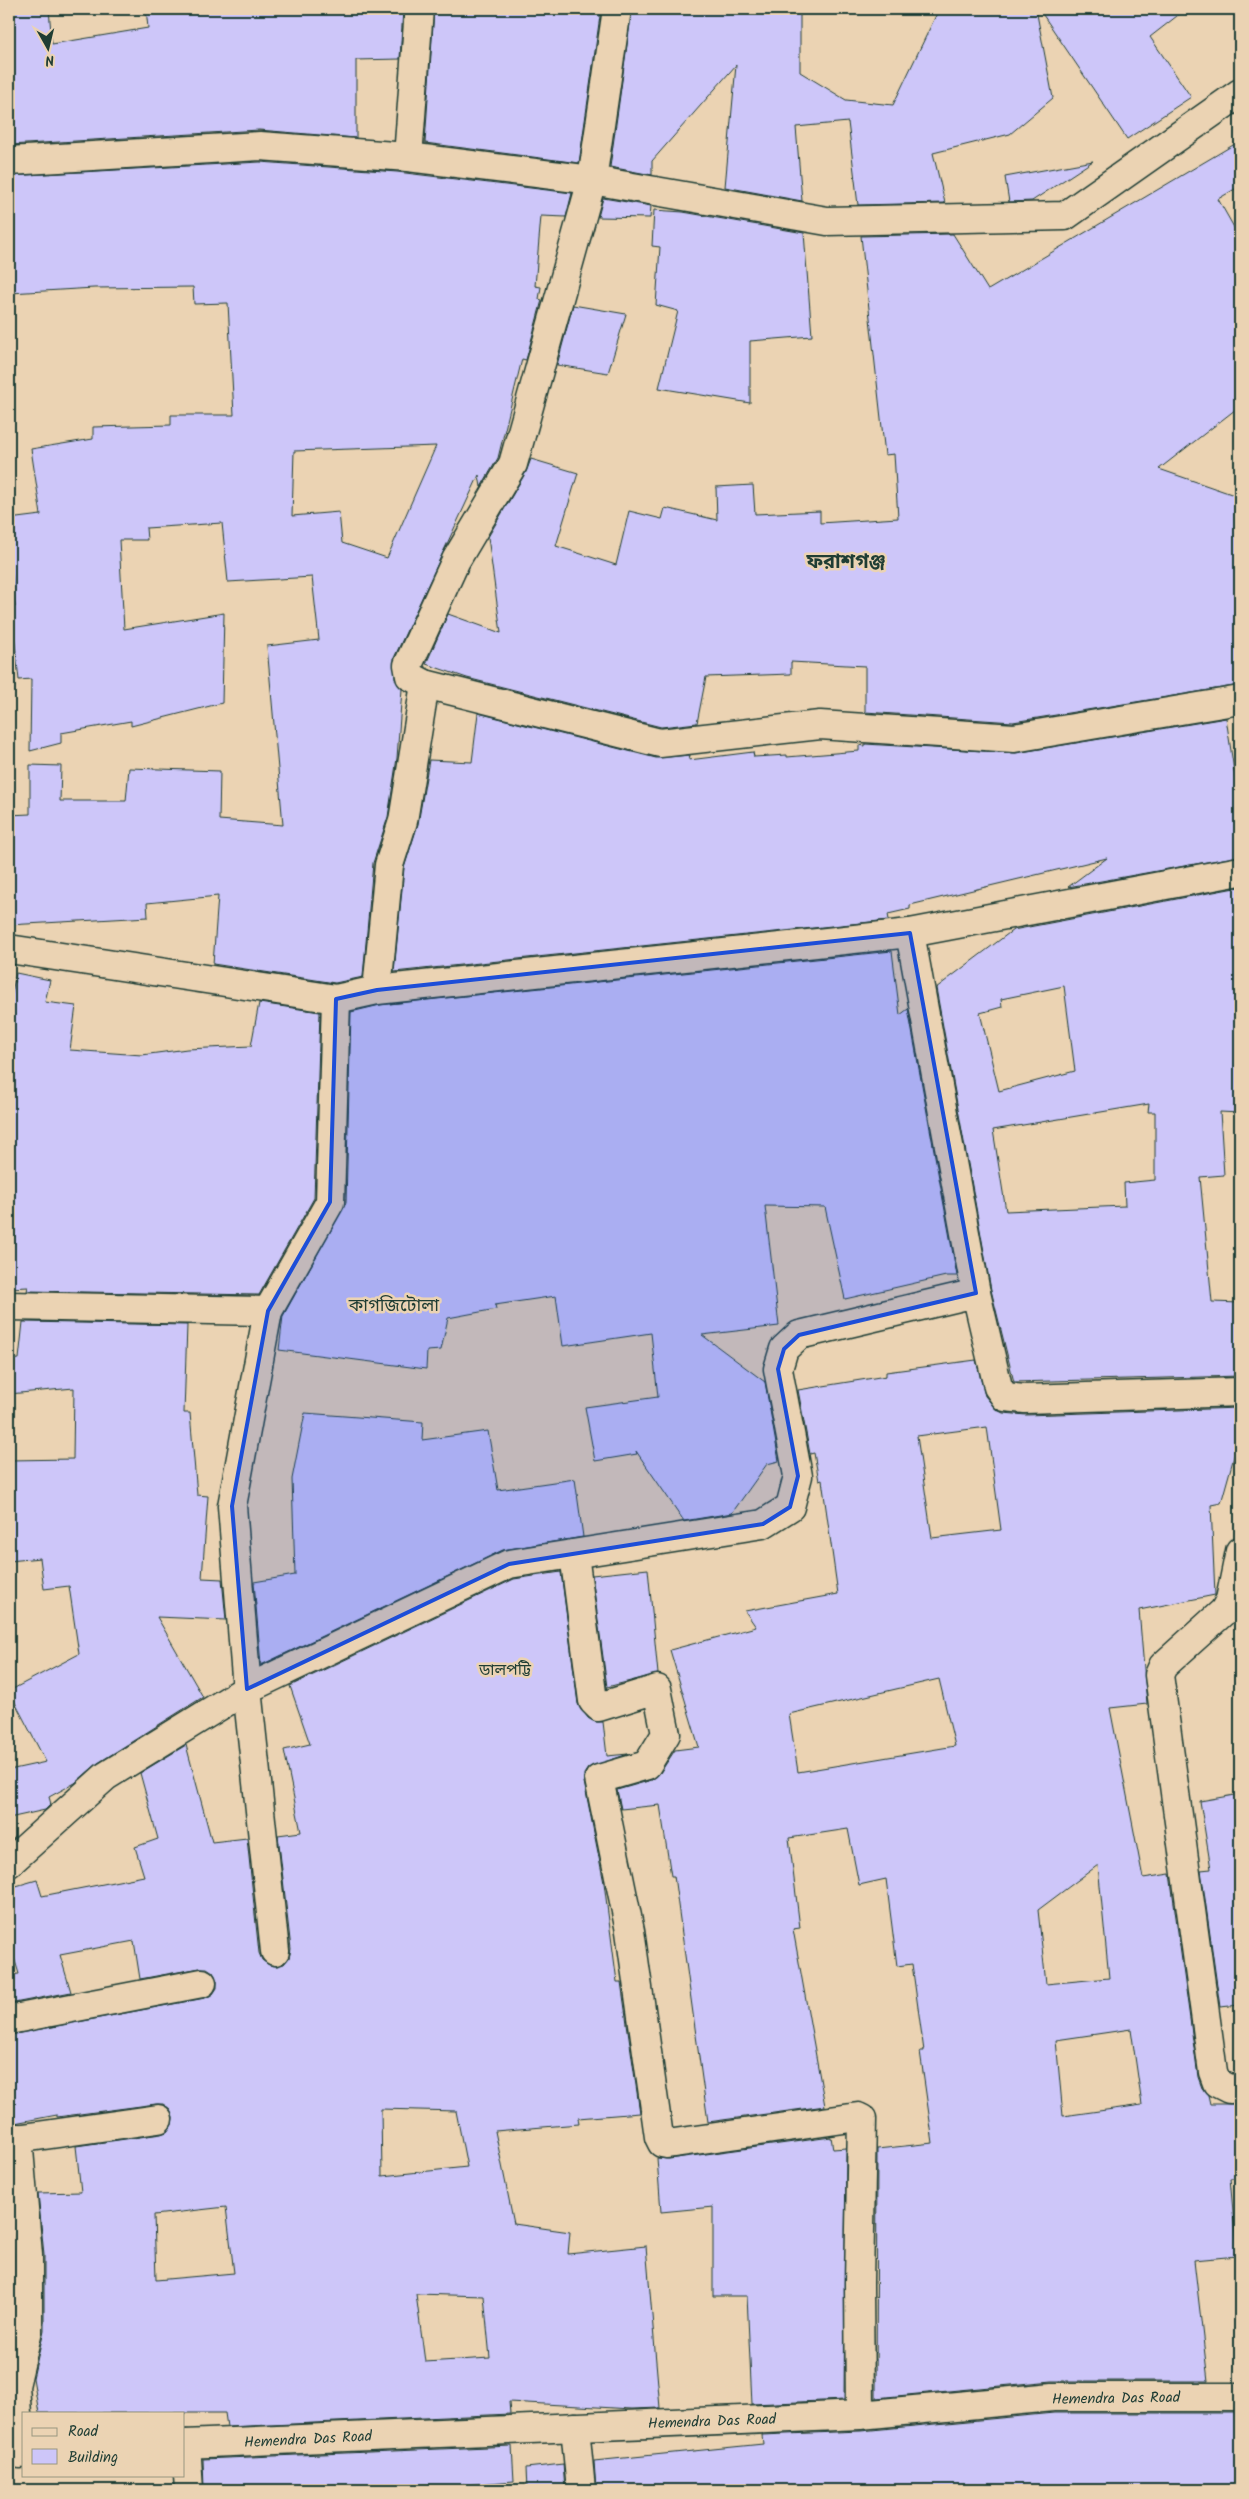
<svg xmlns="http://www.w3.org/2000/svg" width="1249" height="2499" font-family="Kalam,'Noto Sans Bengali',sans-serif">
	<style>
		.building { fill: #cdc6f9; stroke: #1f3d34; fill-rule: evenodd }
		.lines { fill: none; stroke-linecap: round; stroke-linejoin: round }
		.minor-casing { stroke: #1f3d34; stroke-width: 31 }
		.minor { stroke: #ebd3b3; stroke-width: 28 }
		.marked { fill: #1d4ed8; fill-opacity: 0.2; stroke: #1d4ed8; stroke-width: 4; stroke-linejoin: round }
		.labels { text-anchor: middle; stroke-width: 5; stroke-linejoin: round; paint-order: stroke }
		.street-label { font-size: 15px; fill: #1f3d34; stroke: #ebd3b3 }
		.neighbourhood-label { font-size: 16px; fill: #1f3d34; stroke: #ebd3b3 }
		.quarter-label { font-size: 18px; fill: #1f3d34; stroke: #ebd3b3 }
		.district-label { font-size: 20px; font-weight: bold; fill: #1f3d34; stroke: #ebd3b3 }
	</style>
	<rect width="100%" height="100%" fill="#ebd3b3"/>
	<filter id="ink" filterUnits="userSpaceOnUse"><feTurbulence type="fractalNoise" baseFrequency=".02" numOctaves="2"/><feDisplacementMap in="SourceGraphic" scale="10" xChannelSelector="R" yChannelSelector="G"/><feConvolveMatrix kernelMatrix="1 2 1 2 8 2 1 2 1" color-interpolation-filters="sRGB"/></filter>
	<g filter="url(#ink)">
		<g class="building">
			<polygon points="9,9 49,9 52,44 148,28 146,9 403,9 400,59 356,60 356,138 259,130 9,145"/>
			<polygon points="434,9 601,9 579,163 425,143"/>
			<polygon points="632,9 800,9 800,72 846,100 893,105 939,9 1036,9 1053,98 1010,134 933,153 945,203 858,205 848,122 796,127 802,201 725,187 736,65 652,161 652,175 610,167"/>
			<polygon points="1039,9 1186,9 1150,37 1191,97 1127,139"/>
			<polygon points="1240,141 1240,186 1218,199 1240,238 1240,406 1159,469 1240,497 1240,685 1013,722 865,712 865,666 791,662 791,674 706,677 697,723 661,727 467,678 426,664 448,614 501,633 488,537 526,472 531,459 578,473 556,546 616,565 629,511 662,519 665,508 717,520 716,487 753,485 755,514 820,511 820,523 898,518 894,454 885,455 861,236 953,234 988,290"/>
			<polygon points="1093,161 1032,201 1009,202 1005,177"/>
			<path d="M 260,162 L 397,172 L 572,193 L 566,217 L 541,216 L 535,286 L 541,287 L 539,299 L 542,300 L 526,360 L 522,359 L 498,458 L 481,487 L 479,475 L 394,658 L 395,679 L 402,689 L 397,758 L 388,817 L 373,863 L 363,977 L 335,983 L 213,964 L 218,896 L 147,903 L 148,917 L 9,925 L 9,815 L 30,814 L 30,765 L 61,766 L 60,801 L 126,801 L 129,768 L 220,771 L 219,820 L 283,825 L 267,646 L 319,640 L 312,577 L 228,582 L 222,523 L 146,528 L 147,540 L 119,540 L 124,629 L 224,613 L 222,703 L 131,726 L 131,721 L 61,733 L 61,743 L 30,751 L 31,679 L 19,680 L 11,607 L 15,607 L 9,549 L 9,519 L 41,515 L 31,449 L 93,439 L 93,427 L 171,425 L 171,415 L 234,415 L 228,303 L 194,304 L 193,287 L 94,288 L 10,293 L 9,176 ZM 436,446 L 387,558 L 342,543 L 339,512 L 292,516 L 294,451 Z"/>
			<polygon points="603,198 651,206 650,218 598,217"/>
			<polygon points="654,210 683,212 804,233 812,336 750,341 750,403 659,388 678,311 656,305 660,247 652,246"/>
			<polygon points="573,305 626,314 608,373 557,365"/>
			<polygon points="478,713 656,758 690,755 689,760 753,752 754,757 787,755 787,757 859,751 859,745 865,746 865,744 1016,753 1226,718 1240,810 1240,856 1068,887 1107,858 910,905 910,909 888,914 889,920 394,972 404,868 418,824 429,760 472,762"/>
			<path d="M 1240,887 L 1240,1113 L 1220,1112 L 1224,1175 L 1200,1177 L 1212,1302 L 1240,1303 L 1240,1376 L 1014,1382 L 991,1290 L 936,988 L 1013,930 ZM 1064,986 L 1075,1071 L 999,1091 L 980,1013 L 1002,1007 L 1001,999 ZM 1149,1104 L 1148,1112 L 1155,1112 L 1155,1180 L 1124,1183 L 1125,1206 L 1006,1211 L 993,1130 Z"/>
			<polygon points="892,951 900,1015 908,1009 957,1276 946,1276 845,1299 825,1207 765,1206 779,1326 702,1335 765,1382 779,1461 767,1464 732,1513 684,1521 636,1451 637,1454 595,1461 585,1407 658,1397 651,1333 563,1346 556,1296 495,1305 496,1309 448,1318 441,1350 427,1351 426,1369 279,1350 283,1316 346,1203 351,1012 380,1005"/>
			<polygon points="16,973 50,980 45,1002 76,1006 70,1050 142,1055 187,1049 251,1046 259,1003 320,1012 314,1198 259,1295 27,1291 28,1287 9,1288 9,1007"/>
			<polygon points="23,1322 187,1325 184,1413 190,1413 197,1495 208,1496 202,1578 222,1579 226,1620 157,1617 203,1697 98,1763 75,1783 49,1797 51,1804 45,1810 9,1818 9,1770 46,1762 9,1691 79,1654 69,1586 44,1589 40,1558 9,1561 9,1460 73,1459 74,1388 9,1394 9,1360 19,1359"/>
			<path d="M 976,1360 L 985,1396 L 997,1410 L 1003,1413 L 1026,1415 L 1240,1408 L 1240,1435 L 1221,1503 L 1211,1505 L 1215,1595 L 1139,1610 L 1147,1704 L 1110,1708 L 1143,1878 L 1170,1874 L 1198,2077 L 1202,2088 L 1208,2095 L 1210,2104 L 1235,2104 L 1240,2145 L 1240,2177 L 1230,2178 L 1237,2256 L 1194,2260 L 1208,2381 L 1052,2381 L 876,2398 L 877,2149 L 933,2143 L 920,2051 L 924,2051 L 912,1964 L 897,1966 L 886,1879 L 859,1885 L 848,1829 L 789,1838 L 800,1928 L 793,1929 L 825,2106 L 708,2122 L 674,1876 L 671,1876 L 660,1805 L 621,1809 L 617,1790 L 652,1780 L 660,1773 L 675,1750 L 699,1747 L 670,1650 L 756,1627 L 745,1611 L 838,1594 L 822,1480 L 819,1481 L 814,1453 L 810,1454 L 798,1390 L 886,1376 L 886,1372 ZM 987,1427 L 1001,1530 L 932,1538 L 917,1436 ZM 939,1679 L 955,1746 L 798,1772 L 789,1714 ZM 1098,1865 L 1109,1978 L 1046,1984 L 1038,1910 ZM 1131,2029 L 1142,2105 L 1063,2116 L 1056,2040 Z"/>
			<polygon points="305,1413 423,1422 422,1440 488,1431 498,1490 575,1479 583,1537 503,1550 261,1665 254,1582 295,1575 292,1479"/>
			<polygon points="648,1569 658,1674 607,1687 592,1575"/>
			<path d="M 561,1572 L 578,1704 L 588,1718 L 595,1722 L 603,1722 L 607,1756 L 628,1754 L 588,1768 L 584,1774 L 584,1782 L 604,1883 L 617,1982 L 621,1982 L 640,2113 L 578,2118 L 579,2124 L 495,2131 L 514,2224 L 570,2232 L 568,2254 L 646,2246 L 660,2408 L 632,2409 L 509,2402 L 510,2414 L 227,2427 L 225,2413 L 39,2413 L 33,2378 L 44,2330 L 44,2255 L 38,2193 L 81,2192 L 76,2146 L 161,2134 L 167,2132 L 172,2125 L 173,2117 L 170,2109 L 163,2104 L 156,2104 L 57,2117 L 57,2115 L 9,2124 L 9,2035 L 205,1998 L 213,1994 L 217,1988 L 217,1981 L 213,1972 L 207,1968 L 200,1968 L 140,1979 L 134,1941 L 60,1955 L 71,1992 L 9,2004 L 9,1975 L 19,1974 L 9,1941 L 9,1888 L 37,1880 L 42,1896 L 144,1876 L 135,1847 L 158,1839 L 140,1773 L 186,1745 L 212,1842 L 247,1838 L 259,1953 L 262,1960 L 269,1965 L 277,1966 L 284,1964 L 289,1958 L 291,1949 L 278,1835 L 301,1832 L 284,1750 L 310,1744 L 290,1686 L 514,1579 ZM 381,2109 L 456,2111 L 467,2167 L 382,2176 ZM 226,2207 L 234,2273 L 156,2280 L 154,2215 ZM 416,2294 L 484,2296 L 490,2358 L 425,2362 Z"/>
			<polygon points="1240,1794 1240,2005 1220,2007 1201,1870 1211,1869 1200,1801"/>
			<polygon points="831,2137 833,2149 846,2148 844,2400 752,2404 747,2296 713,2296 713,2207 661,2212 657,2158 669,2159"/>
			<polygon points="9,2213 12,2256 12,2297 9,2298"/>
			<polygon points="1054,2413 1240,2413 1240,2485 1113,2490 596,2490 594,2461 763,2444 762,2435 861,2431"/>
			<polygon points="512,2446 514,2481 403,2490 204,2490 203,2459"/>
			<polygon points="563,2464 565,2490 527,2490 526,2468"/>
		</g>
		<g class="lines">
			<g class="minor-casing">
				<g id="minor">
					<polyline points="617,9 592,180 513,464 456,560 408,665 410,676 425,684 660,743 820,725 1014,738 1240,700"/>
					<polyline points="408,157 419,9"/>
					<polyline points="9,161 260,146 408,157 592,180 827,221 1065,216 1240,93"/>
					<polyline points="910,933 976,1293"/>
					<polyline points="9,949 336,999 377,990 910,933 1240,871"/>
					<polyline points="377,990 389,865 403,821 425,684"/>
					<polyline points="9,1306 268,1311"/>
					<polyline points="1240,1551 1230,1600 1224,1611 1163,1666 1159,1675 1213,2072 1217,2083 1229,2089 1240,2088"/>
					<polyline points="574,1554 593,1701 599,1707 657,1689 666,1734 647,1765 599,1779 630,1931 659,2137 662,2143 667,2144 858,2117 862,2119 859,2283 860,2415"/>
					<polyline points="9,1863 106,1776 247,1689 509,1564 763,1524 790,1507 798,1476 778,1369 784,1349 799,1335 976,1293 998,1387 1005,1397 1025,1399 1240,1392"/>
					<polyline points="275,1951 247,1689 232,1506 268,1311 330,1202 336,999"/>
					<polyline points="9,2020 202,1983"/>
					<polyline points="18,2138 28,2255 28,2330 15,2386 20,2454"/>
					<polyline points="9,2140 158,2119"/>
					<polyline points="575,2427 581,2490"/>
					<polyline points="184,2444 860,2415 1053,2397 1240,2397"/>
					<polyline points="186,2444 189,2490"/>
				</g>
			</g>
			<use href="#minor" class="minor"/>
		</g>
	</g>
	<path class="marked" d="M 910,933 L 976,1293 L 799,1335 L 784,1349 L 778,1369 L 798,1476 L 790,1507 L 763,1524 L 509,1564 L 247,1689 L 232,1506 L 268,1311 L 330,1202 L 336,999 L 377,990 Z"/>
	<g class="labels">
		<g class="street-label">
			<text transform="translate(1116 2398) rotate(-1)" y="5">Hemendra Das Road</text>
			<text transform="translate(712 2421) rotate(-2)" y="5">Hemendra Das Road</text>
			<text transform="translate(308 2439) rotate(-3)" y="5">Hemendra Das Road</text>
		</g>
		<g class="neighbourhood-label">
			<text x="505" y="1675">ডালপট্টি</text>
		</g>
		<g class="quarter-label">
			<text x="394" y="1311">কাগজিটোলা</text>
		</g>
		<g class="district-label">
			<text x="846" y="568">ফরাশগঞ্জ</text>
		</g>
	</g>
	<rect width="1249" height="2499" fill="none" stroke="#ebd3b3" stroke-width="30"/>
	<rect x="15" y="15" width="1219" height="2469" fill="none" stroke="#1f3d34" stroke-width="2" filter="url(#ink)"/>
	<rect x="22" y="2412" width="162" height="65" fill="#ebd3b3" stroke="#999780"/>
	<rect x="32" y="2428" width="25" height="8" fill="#ebd3b3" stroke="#999780"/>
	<text x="68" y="2436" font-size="15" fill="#1f3d34">Road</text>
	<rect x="32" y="2449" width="25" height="15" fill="#cdc6f9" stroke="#999780"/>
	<text x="68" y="2462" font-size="15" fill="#1f3d34">Building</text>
	<g transform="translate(48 48) rotate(172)" stroke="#ebd3b3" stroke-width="4" paint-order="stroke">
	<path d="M0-4L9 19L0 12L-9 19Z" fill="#1f3d34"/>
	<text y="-8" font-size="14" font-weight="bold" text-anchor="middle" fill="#1f3d34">N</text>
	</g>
</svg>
